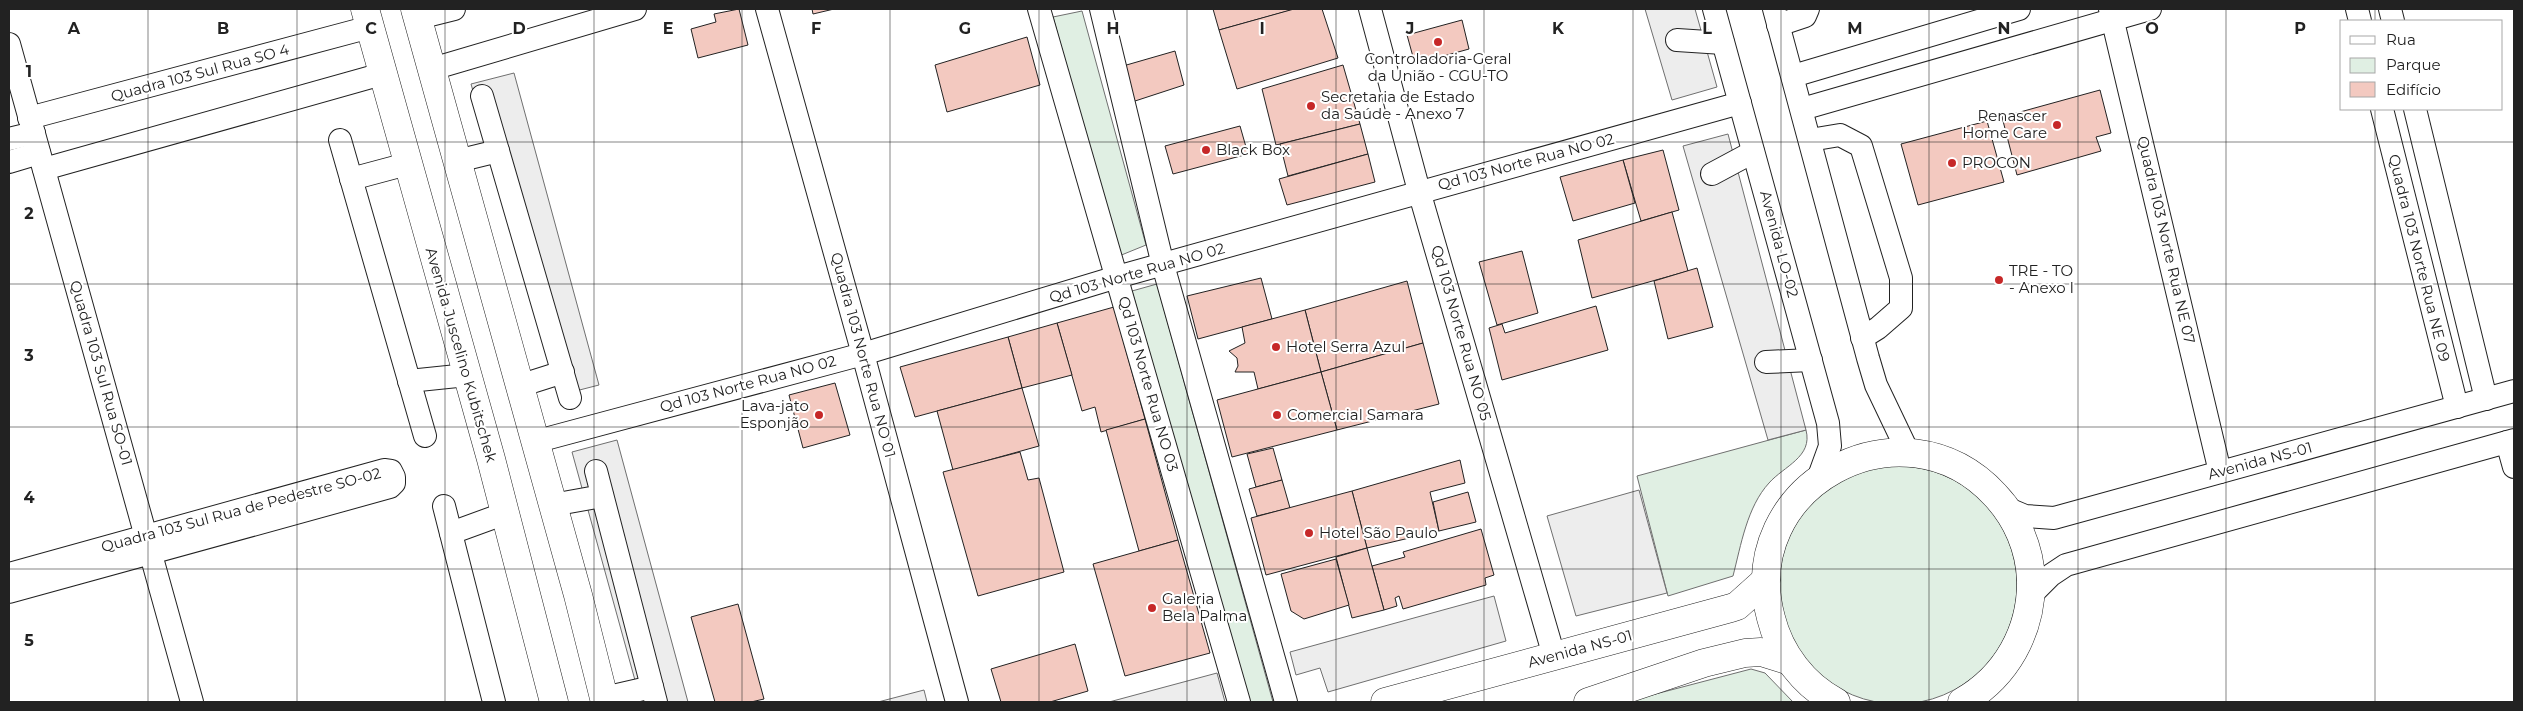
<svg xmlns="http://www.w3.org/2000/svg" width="2523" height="711" font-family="Montserrat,sans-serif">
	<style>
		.green { fill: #e0efe3; stroke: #6f6f6f }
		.parking { fill: #ededed; stroke: #6f6f6f }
		.building { fill: #f3c9c0; stroke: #222 }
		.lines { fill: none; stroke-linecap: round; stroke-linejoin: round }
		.minor-casing { stroke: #222; stroke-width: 24 }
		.major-casing { stroke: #222; stroke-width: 29 }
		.minor { stroke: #fff; stroke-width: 22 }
		.major { stroke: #fff; stroke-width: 28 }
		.grid { fill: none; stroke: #222; stroke-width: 1; stroke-opacity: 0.55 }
		.poi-dot { fill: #c62828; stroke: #fff; stroke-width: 2 }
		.labels { text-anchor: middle; stroke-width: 4; stroke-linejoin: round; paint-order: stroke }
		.poi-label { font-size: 15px; fill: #222; stroke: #fff; text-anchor: start }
		.street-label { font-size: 15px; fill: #222; stroke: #fff }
		.grid-label { font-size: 16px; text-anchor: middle; font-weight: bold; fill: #222; stroke: #fff; stroke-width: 4; stroke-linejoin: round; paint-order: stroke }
	</style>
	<rect width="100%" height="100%" fill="#fff"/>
	<g class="green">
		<polygon points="1082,11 1146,245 1119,256 1053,17"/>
		<polygon points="1157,284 1273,702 1248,702 1132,291"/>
		<path d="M 1806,430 C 1813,457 1784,466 1769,483 C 1747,507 1741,545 1733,576 L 1668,596 L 1637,476 Z"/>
		<circle cx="1898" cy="585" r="119"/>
		<polygon points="1751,669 1765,673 1793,702 1625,702"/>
	</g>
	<g class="parking">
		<polygon points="1645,9 1695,9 1717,87 1672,100"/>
		<polygon points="514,73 599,385 560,395 471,84"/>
		<polygon points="1728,134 1806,430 1768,440 1683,146"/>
		<polygon points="617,440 688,702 641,702 572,452"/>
		<polygon points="1639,490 1667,593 1576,616 1547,516"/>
		<polygon points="1494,596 1506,641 1328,692 1320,668 1296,675 1290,652"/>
		<polygon points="1217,673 1225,702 1109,702"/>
		<polygon points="924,690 927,702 878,702"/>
	</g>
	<g class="building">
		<polygon points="739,9 748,45 698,58 691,29 716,22 714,14"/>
		<polygon points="812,9 834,9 813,14"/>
		<polygon points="1213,9 1295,9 1219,30"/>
		<polygon points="1294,9 1322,9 1338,58 1237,89 1219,30"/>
		<polygon points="1462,20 1469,49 1415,64 1407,35"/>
		<polygon points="1027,37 1040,85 947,112 935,65"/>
		<polygon points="1175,51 1184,85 1132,102 1123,66"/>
		<polygon points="1343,65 1360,124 1276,145 1262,89"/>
		<polygon points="2100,90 2111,133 2096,137 2101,151 2017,175 2002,117"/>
		<polygon points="1987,121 2004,182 1918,205 1901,144"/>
		<polygon points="1360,124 1368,154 1288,176 1280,144"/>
		<polygon points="1240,126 1248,154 1173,174 1165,146"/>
		<polygon points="1663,150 1679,210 1641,221 1623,160"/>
		<polygon points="1368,154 1375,182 1287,205 1279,179"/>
		<polygon points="1623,160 1635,203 1573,221 1560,177"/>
		<polygon points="1672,212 1688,271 1592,298 1578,240"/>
		<polygon points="1522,251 1538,313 1497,325 1479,262"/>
		<polygon points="1697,268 1713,327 1668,339 1654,281"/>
		<polygon points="1261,278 1272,319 1198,339 1187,296"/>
		<polygon points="1407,281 1423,343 1321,372 1305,310"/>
		<polygon points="1596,306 1608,350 1502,380 1489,328 1502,324 1505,333"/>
		<polygon points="1114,307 1145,419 1101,432 1095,407 1082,411 1057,323"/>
		<polygon points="1305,310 1321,372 1258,389 1254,372 1235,372 1238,366 1237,358 1229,351 1245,343 1242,327"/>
		<polygon points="1057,323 1072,375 1022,388 1008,337"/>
		<polygon points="1008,337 1022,388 915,417 900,367"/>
		<polygon points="1423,343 1439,404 1337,430 1321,372"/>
		<polygon points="1321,372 1337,430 1232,457 1217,400"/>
		<polygon points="835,383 850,435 803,448 789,395"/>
		<polygon points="1022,388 1039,446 953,470 937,411"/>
		<polygon points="1145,419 1178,540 1139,551 1106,430"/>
		<polygon points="1273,448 1282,480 1256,487 1247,454"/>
		<polygon points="1020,452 1028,480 1039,478 1064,572 978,596 943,472"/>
		<polygon points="1460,460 1465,483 1430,492 1439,531 1367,548 1352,491"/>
		<polygon points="1282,480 1290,508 1257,516 1249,489"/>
		<polygon points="1352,491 1367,548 1266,575 1251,518"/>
		<polygon points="1468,492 1476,522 1439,531 1433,502"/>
		<polygon points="1481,529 1494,575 1485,578 1486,585 1403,609 1399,596 1395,598 1397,606 1384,610 1372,566 1405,557 1403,552"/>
		<polygon points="1178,540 1210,653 1125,676 1093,564"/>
		<polygon points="1367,548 1384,610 1352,618 1336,557"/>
		<polygon points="1336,559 1349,605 1304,619 1291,611 1281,574"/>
		<polygon points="738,604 764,699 751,702 715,702 691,617"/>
		<polygon points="1075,644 1088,691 1050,702 1001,702 991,669"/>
	</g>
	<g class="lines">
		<g class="minor-casing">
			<g id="minor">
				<polyline points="767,9 863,354 957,702"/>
				<polyline points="1039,9 1239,702"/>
				<polyline points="1101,9 1163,265 1286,702"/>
				<polyline points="1370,9 1419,191 1554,656"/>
				<polyline points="1714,9 1828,423 1830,446 1818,479"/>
				<polyline points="1774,9 1868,358 1876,385 1908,452"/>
				<polyline points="2110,9 2220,472"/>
				<polyline points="2357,9 2360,21"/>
				<polyline points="2390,9 2393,21"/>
				<polyline points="418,18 454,9"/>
				<polyline points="1778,25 1805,16 1808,9"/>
				<polyline points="1677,40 1723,43"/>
				<polyline points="9,44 192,702"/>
				<polyline points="432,69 635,9"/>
				<polyline points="1793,76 2019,9"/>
				<polyline points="482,96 570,398"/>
				<polyline points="1802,109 2150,9"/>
				<polyline points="2382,109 2457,407"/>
				<polyline points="2415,109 2486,399"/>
				<polyline points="29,118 370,27"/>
				<polyline points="9,139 34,133"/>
				<polyline points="340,140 425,436"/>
				<polyline points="1810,140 1840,135 1861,146 1901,278 1901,308 1878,328 1862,338"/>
				<polyline points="457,161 498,151"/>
				<polyline points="9,162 39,153"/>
				<polyline points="44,169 382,74"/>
				<polyline points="1712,174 1753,152"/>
				<polyline points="351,179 407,164"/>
				<polyline points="1766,362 1811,360"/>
				<polyline points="409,381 467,375"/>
				<polyline points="519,386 563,372"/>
				<polyline points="534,442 863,354 1117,277 1740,103"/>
				<polyline points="2507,442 2514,467"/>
				<polyline points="596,471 656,702"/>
				<polyline points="552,505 602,496"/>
				<polyline points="444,506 494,702"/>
				<polyline points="2006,508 2025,516 2054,518 2514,391"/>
				<polyline points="451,533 506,513"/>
				<polyline points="9,574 384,470 391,471 394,477 394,483 390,487 9,592"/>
				<polyline points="2031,595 2051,575 2066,565 2514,440"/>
				<polyline points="604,698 652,687"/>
			</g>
		</g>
		<g class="major-casing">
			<g id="major">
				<polyline points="365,9 491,459 554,702"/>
				<polyline points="415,9 578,595 605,702"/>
				<polyline points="1385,702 1731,608 1737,606 1766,580"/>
				<polyline points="1588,702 1704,663 1745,653 1761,652 1790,661"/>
				<path d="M 1836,702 C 1804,685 1780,654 1771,618 C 1735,486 1902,395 1995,495 C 2017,518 2030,549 2031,580 C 2032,631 2006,677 1962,702"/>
			</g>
		</g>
		<use href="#minor" class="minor"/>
		<use href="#major" class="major"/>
	</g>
	<path class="grid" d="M 148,9 L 148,702M 297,9 L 297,702M 445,9 L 445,702M 594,9 L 594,702M 742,9 L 742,702M 890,9 L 890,702M 1039,9 L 1039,702M 1187,9 L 1187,702M 1336,9 L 1336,702M 1484,9 L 1484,702M 1633,9 L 1633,702M 1781,9 L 1781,702M 1929,9 L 1929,702M 2078,9 L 2078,702M 2226,9 L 2226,702M 2375,9 L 2375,21M 2375,109 L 2375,702M 9,142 L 2514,142M 9,284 L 2514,284M 9,427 L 2514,427M 9,569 L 2514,569"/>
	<g class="poi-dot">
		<circle cx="1438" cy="42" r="5"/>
		<circle cx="1311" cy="106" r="5"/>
		<circle cx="2057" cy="125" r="5"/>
		<circle cx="1206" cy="150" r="5"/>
		<circle cx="1952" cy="163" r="5"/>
		<circle cx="1999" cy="280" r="5"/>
		<circle cx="1276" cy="347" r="5"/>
		<circle cx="819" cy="415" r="5"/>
		<circle cx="1277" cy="415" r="5"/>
		<circle cx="1309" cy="533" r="5"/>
		<circle cx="1152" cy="608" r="5"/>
	</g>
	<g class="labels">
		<g class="poi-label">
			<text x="1438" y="64" text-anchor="middle">Controladoria-Geral<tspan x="1438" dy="17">da União - CGU-TO</tspan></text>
			<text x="1321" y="102">Secretaria de Estado<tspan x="1321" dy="17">da Saúde - Anexo 7</tspan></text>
			<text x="2047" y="121" text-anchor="end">Renascer<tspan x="2047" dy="17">Home Care</tspan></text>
			<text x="1216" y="155">Black Box</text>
			<text x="1962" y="168">PROCON</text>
			<text x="2009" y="276">TRE - TO<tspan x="2009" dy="17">- Anexo I</tspan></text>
			<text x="1286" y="352">Hotel Serra Azul</text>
			<text x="809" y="411" text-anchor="end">Lava-jato<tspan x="809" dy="17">Esponjão</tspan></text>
			<text x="1287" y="420">Comercial Samara</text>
			<text x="1319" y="538">Hotel São Paulo</text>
			<text x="1162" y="604">Galeria<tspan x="1162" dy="17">Bela Palma</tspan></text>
		</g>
		<g class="street-label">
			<text transform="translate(200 73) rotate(-15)" y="5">Quadra 103 Sul Rua SO 4</text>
			<text transform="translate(1526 162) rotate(-15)" y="5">Qd 103 Norte Rua NO 02</text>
			<text transform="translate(2166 240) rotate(77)" y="5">Quadra 103 Norte Rua NE 07</text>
			<text transform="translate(1779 244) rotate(75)" y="5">Avenida LO-02</text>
			<text transform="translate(2419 258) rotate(76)" y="5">Quadra 103 Norte Rua NE 09</text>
			<text transform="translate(1137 273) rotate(-16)" y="5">Qd 103 Norte Rua NO 02</text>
			<text transform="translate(1461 333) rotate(74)" y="5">Qd 103 Norte Rua NO 05</text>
			<text transform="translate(461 355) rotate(74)" y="5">Avenida Juscelino Kubitschek</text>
			<text transform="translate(863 355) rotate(75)" y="5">Quadra 103 Norte Rua NO 01</text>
			<text transform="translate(101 373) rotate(74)" y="5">Quadra 103 Sul Rua SO-01</text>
			<text transform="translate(748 384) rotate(-15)" y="5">Qd 103 Norte Rua NO 02</text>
			<text transform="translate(1148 384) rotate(74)" y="5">Qd 103 Norte Rua NO 03</text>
			<text transform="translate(2260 461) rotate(-15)" y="5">Avenida NS-01</text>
			<text transform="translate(241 510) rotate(-15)" y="5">Quadra 103 Sul Rua de Pedestre SO-02</text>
			<text transform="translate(1580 649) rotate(-15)" y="5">Avenida NS-01</text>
		</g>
	</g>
	<g class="grid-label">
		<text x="74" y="34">A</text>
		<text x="223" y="34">B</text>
		<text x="371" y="34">C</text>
		<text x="519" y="34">D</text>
		<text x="668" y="34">E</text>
		<text x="816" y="34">F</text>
		<text x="965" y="34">G</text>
		<text x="1113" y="34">H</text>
		<text x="1262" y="34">I</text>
		<text x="1410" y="34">J</text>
		<text x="1558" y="34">K</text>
		<text x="1707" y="34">L</text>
		<text x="1855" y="34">M</text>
		<text x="2004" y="34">N</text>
		<text x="2152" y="34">O</text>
		<text x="2300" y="34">P</text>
		<text x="29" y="77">1</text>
		<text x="29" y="219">2</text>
		<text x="29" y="361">3</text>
		<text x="29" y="503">4</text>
		<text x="29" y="646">5</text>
	</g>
	<rect width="2523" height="711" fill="none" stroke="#222222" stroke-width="20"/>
	<rect x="2340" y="20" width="162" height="90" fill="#ffffff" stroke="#a7a7a7"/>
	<rect x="2350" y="36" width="25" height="8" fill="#ffffff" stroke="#a7a7a7"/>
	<text x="2386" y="45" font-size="15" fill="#222222">Rua</text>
	<rect x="2350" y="58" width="25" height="15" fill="#e0efe3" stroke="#a7a7a7"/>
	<text x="2386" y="70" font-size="15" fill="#222222">Parque</text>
	<rect x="2350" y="82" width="25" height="15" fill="#f3c9c0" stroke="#a7a7a7"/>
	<text x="2386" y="95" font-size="15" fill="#222222">Edifício</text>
</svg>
